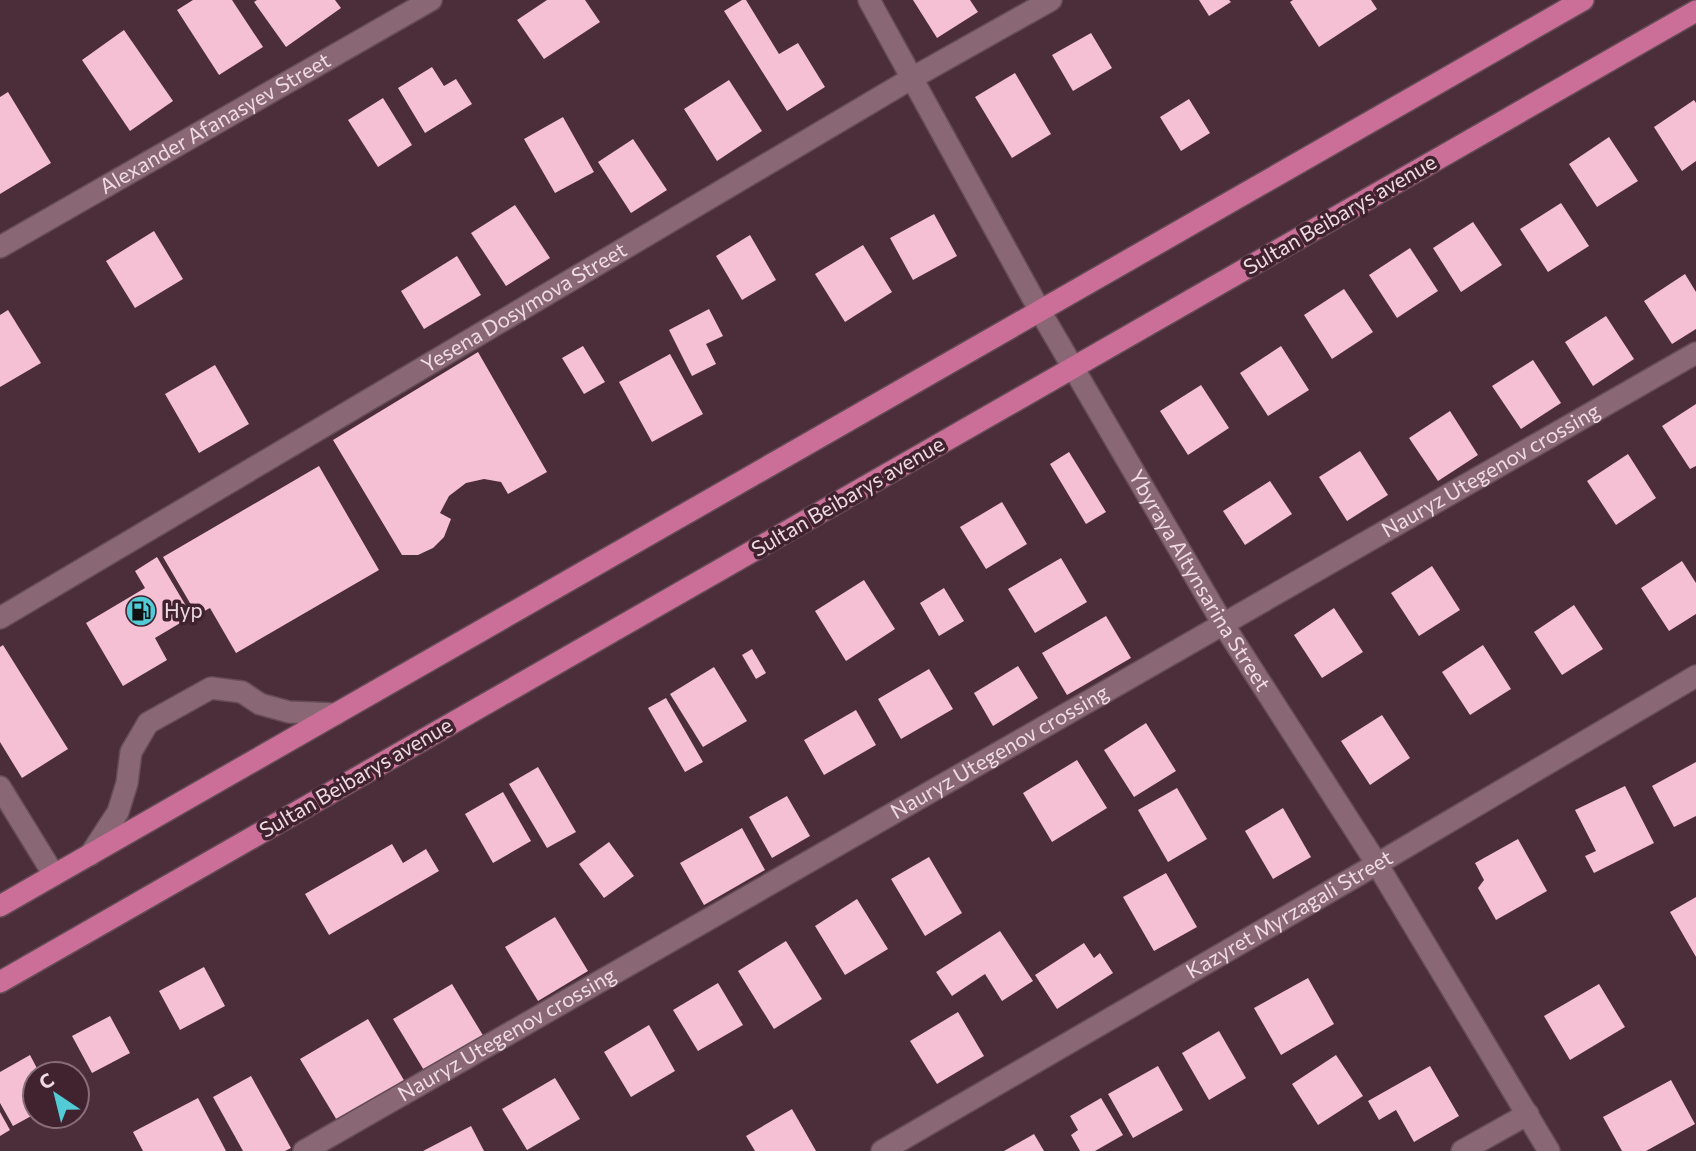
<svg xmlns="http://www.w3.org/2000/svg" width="1696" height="1151" font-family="Commissioner,sans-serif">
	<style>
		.building { fill: #f5bfd4 }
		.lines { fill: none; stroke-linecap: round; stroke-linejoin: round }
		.minor-casing { stroke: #654c57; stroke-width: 24 }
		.major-casing { stroke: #654c57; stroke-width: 24 }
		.minor { stroke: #8a6775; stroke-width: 21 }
		.major { stroke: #cb6f98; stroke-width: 21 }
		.labels { text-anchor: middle; stroke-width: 7; stroke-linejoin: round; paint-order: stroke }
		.street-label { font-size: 21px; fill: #efdbe2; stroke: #41232f }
		.poi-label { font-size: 21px; fill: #efdbe2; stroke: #41232f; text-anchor: start }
	</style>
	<rect width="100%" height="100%" fill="#4c2d3a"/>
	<g class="building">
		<polygon points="193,0 232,0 263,47 219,75 177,10"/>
		<polygon points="257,0 335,0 341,8 286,47 254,2"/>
		<polygon points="547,0 585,0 600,22 544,59 517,20"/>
		<polygon points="742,0 746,0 779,54 798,43 825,87 787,111 724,11"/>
		<polygon points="913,0 970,0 978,12 937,38"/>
		<polygon points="1199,0 1229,0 1231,2 1209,16"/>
		<polygon points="1293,0 1371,0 1377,9 1319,47 1290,2"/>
		<polygon points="124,30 173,101 130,131 82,60"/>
		<polygon points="1091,33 1112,68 1073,91 1052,55"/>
		<polygon points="432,67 444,86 456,79 472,104 425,133 398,88"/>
		<polygon points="1015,73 1051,134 1012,158 975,97"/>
		<polygon points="729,80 762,131 717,161 684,109"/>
		<polygon points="8,92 51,163 0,194 0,97"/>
		<polygon points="383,98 412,145 378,167 348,120"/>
		<polygon points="1189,99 1210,133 1181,151 1160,117"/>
		<polygon points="1694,100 1696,103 1696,161 1682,171 1654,127"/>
		<polygon points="563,117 594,172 555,193 524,139"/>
		<polygon points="1609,137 1638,181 1597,207 1569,164"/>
		<polygon points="633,139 667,190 631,213 598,162"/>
		<polygon points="1561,203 1589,246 1548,272 1520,229"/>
		<polygon points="515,205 550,258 506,286 471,233"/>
		<polygon points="934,214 957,256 913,280 890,238"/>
		<polygon points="1473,222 1502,265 1461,292 1433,248"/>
		<polygon points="154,231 183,279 135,308 106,261"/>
		<polygon points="750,235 776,280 742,300 716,256"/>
		<polygon points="863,245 892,292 845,322 815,274"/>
		<polygon points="1410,248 1438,291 1397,318 1369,275"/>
		<polygon points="457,256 481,295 424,329 401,291"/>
		<polygon points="1685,274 1696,292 1696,329 1672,344 1644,301"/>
		<polygon points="1344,289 1373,332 1332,359 1304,315"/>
		<polygon points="709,309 723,336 706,344 716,364 692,376 669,330"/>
		<polygon points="8,310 41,363 0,387 0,315"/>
		<polygon points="1606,316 1634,359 1593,386 1565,342"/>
		<polygon points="583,346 605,382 584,394 562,358"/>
		<polygon points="1281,346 1309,390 1268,416 1240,373"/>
		<polygon points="478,352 547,472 508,494 501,482 484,479 466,483 449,496 440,513 451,519 444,537 433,548 418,555 402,555 333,440"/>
		<polygon points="670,354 703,414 652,442 619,382"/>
		<polygon points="1533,360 1561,403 1521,429 1492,386"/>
		<polygon points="215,365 249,424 199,453 165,394"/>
		<polygon points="1201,385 1229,428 1188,455 1160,411"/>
		<polygon points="1696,404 1696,466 1690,469 1662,426"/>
		<polygon points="1450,411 1478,455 1438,481 1409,438"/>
		<polygon points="1360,451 1388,495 1347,521 1319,477"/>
		<polygon points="1069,452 1106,512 1086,524 1050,464"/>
		<polygon points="1628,454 1656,498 1616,525 1587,481"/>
		<polygon points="319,466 379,570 236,653 210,608 197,615 163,557"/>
		<polygon points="1270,481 1292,514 1245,545 1223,511"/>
		<polygon points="1002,502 1027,544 986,569 960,527"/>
		<polygon points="157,557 192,616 155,638 167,660 123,686 86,623 145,588 135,571"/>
		<polygon points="1061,558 1087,602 1035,633 1008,589"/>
		<polygon points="1682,561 1696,583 1696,614 1669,631 1641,588"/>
		<polygon points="1432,566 1460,610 1419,636 1391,593"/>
		<polygon points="864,580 895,629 846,661 815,611"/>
		<polygon points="944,588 964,621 939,636 920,603"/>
		<polygon points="1574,605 1603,649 1562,675 1534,632"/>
		<polygon points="1334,608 1363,652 1322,678 1294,635"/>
		<polygon points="1106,616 1131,658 1067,695 1042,653"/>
		<polygon points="3,645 68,749 22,778 0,742 0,647"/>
		<polygon points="1483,645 1511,689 1470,715 1442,672"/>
		<polygon points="752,649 766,673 756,679 742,655"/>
		<polygon points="1018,666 1038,698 993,726 974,693"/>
		<polygon points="714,667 747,721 703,747 670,694"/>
		<polygon points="929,669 953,709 901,739 878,699"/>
		<polygon points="666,698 703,762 685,772 648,708"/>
		<polygon points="856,710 876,745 824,775 804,740"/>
		<polygon points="1382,715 1410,758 1370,785 1341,741"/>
		<polygon points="1146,723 1176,771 1134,797 1104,750"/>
		<polygon points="1077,760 1107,808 1052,842 1023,793"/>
		<polygon points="1696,762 1696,816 1674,827 1652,786"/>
		<polygon points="538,767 576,832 547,848 509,784"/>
		<polygon points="1625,786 1654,843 1594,873 1585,856 1596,851 1575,810"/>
		<polygon points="1177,788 1207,839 1168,862 1138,810"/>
		<polygon points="503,792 531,841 493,863 465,814"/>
		<polygon points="787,796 810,836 772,858 749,817"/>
		<polygon points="1283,808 1311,857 1273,879 1245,831"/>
		<polygon points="742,828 765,870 704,905 680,863"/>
		<polygon points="1518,839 1547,891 1496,920 1478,888 1484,880 1475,863"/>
		<polygon points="609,842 634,876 604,898 579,864"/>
		<polygon points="392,844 403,863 426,849 439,871 329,935 305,894"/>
		<polygon points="929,857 962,913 925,936 891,879"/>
		<polygon points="1166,873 1197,927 1154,951 1123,897"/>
		<polygon points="1696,897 1696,957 1670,912"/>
		<polygon points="857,899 888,949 845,975 815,926"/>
		<polygon points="555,917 588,971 538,1001 505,947"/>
		<polygon points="1000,931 1033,981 1002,1001 985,974 952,996 936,972"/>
		<polygon points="786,941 822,999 774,1029 738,971"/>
		<polygon points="1084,943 1094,958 1100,953 1113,973 1057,1009 1035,975"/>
		<polygon points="204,967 225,1006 180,1030 159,991"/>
		<polygon points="1308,978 1334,1024 1281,1055 1254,1008"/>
		<polygon points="718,983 743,1025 698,1051 673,1010"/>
		<polygon points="452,984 484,1037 425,1072 393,1019"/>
		<polygon points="1599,984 1625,1027 1570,1060 1544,1016"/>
		<polygon points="958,1012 984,1056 937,1084 910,1041"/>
		<polygon points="110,1016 130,1053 92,1073 72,1036"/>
		<polygon points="368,1019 405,1082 338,1122 300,1059"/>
		<polygon points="649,1025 675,1071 631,1097 604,1052"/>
		<polygon points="1219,1031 1246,1078 1209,1100 1182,1053"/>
		<polygon points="30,1055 40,1074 35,1074 35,1114 13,1126 0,1103 0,1072"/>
		<polygon points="1336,1055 1363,1096 1318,1125 1292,1084"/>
		<polygon points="1158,1066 1183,1110 1133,1138 1108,1094"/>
		<polygon points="1430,1066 1459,1116 1414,1142 1396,1110 1379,1120 1368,1101"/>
		<polygon points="251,1076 291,1148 285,1151 243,1151 213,1097"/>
		<polygon points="555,1078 580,1119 527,1150 502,1109"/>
		<polygon points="1671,1080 1695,1124 1646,1151 1622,1151 1603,1117"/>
		<polygon points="198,1098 226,1151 143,1151 133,1132"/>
		<polygon points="1101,1098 1123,1135 1095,1151 1080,1151 1071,1135 1078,1130 1070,1116"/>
		<polygon points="792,1109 816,1151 755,1151 746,1136"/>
		<polygon points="0,1112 10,1130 0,1136"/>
		<polygon points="471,1126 484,1151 423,1151"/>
		<polygon points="1034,1134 1044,1151 1004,1151"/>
	</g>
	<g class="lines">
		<g class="minor-casing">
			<g id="minor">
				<path id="s1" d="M 869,0 L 1040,311 L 1223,624 L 1377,864 L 1549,1151"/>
				<path id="s2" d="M 0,247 L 431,0"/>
				<path id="s3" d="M 0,618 L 914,77 L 1051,0"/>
				<polyline points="0,787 54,875"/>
				<polyline points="90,855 118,812 127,783 131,752 148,723 211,688 242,692 260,704 289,712 336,714"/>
				<path id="s4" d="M 304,1151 L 1696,353"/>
				<path id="s5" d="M 882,1151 L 1377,864 L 1696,676"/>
				<polyline points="1462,1151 1528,1114"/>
			</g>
		</g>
		<g class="major-casing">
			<g id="major">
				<polyline points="0,906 1583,0"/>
				<polyline points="0,982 1696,11"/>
			</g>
		</g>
		<use href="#minor" class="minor"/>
		<use href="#major" class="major"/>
	</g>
	<defs>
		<g id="fuel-disc" transform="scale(1.575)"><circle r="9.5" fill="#52cbd7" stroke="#41232f"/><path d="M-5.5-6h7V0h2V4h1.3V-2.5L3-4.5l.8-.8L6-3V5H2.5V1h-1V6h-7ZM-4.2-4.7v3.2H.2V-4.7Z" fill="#111"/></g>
	</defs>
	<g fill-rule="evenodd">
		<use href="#fuel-disc" x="141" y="611"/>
	</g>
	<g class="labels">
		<g class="street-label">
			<text dy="7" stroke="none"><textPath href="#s2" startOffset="248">Alexander Afanasyev Street</textPath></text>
			<text transform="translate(1340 215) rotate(-30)" y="7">Sultan Beibarys avenue</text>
			<text dy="7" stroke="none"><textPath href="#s3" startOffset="609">Yesena Dosymova Street</textPath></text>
			<text dy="7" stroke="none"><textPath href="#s4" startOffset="1368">Nauryz Utegenov crossing</textPath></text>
			<text transform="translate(848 497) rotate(-30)" y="7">Sultan Beibarys avenue</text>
			<text dy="7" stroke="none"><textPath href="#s1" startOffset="668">Ybyraya Altynsarina Street</textPath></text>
			<text dy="7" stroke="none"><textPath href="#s4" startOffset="802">Nauryz Utegenov crossing</textPath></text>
			<text transform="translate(356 778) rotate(-30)" y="7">Sultan Beibarys avenue</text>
			<text dy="7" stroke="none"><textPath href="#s5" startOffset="471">Kazyret Myrzagali Street</textPath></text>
			<text dy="7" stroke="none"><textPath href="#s4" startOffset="234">Nauryz Utegenov crossing</textPath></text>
		</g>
		<g class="poi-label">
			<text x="164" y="618">Нур</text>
		</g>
	</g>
	<g transform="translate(56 1095) rotate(325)"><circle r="33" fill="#41232f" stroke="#876d77" stroke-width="2"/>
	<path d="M0-5L12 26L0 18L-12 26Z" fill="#52cbd7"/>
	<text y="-10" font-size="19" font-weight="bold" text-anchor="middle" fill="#efdbe2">С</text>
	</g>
</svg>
